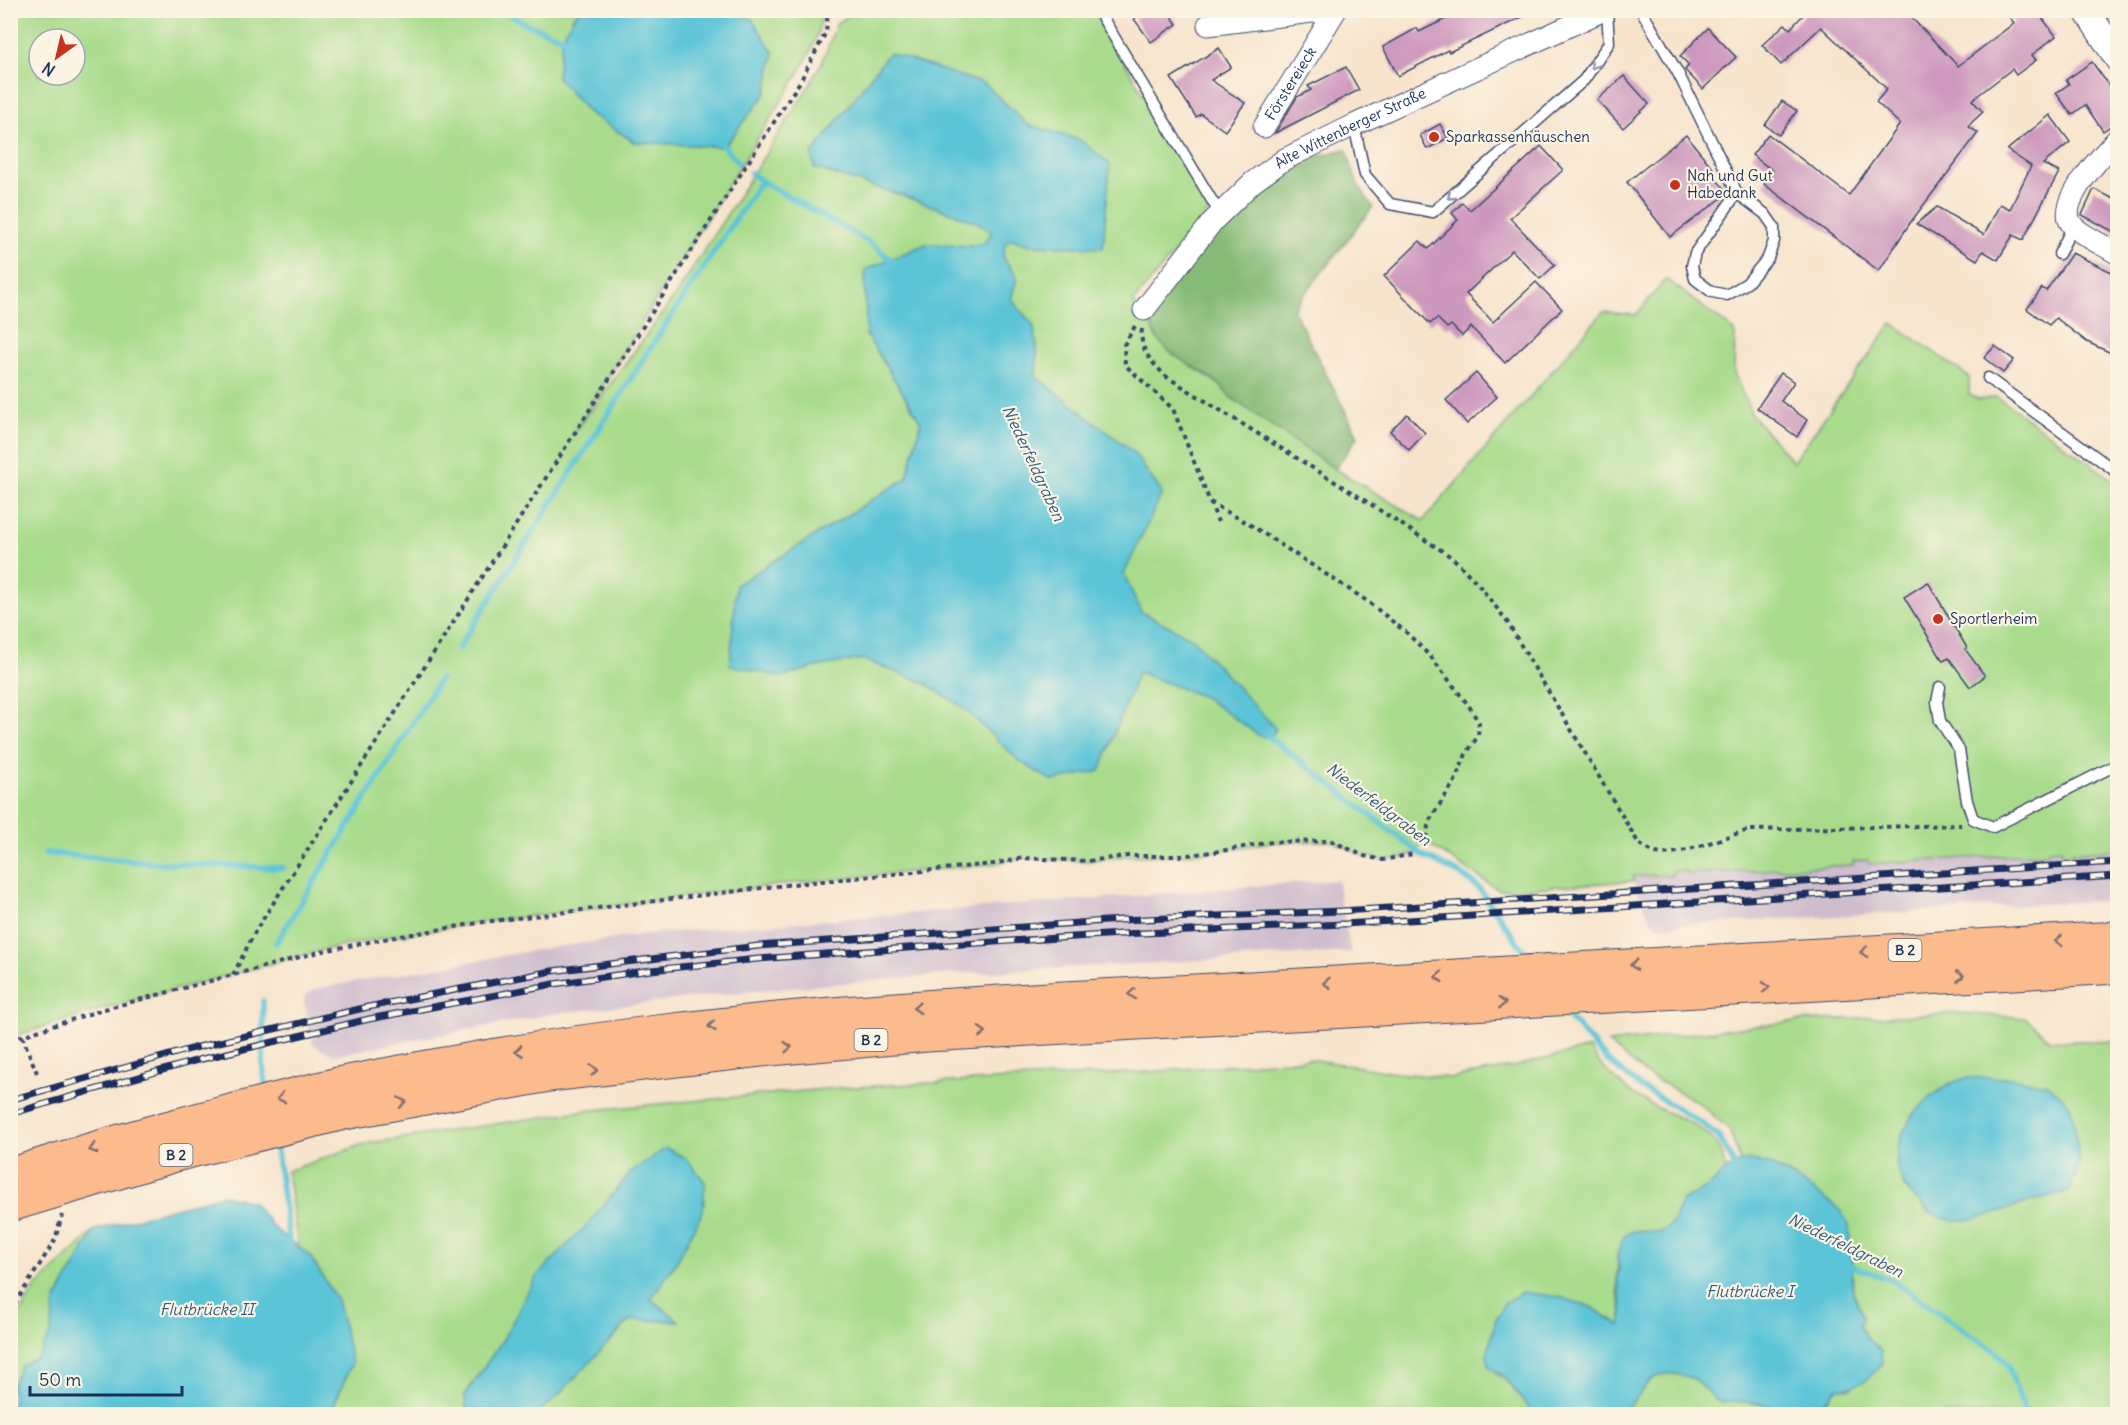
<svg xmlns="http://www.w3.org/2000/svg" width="2128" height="1425" font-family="Delius,sans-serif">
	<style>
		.industrial { fill: #cfbdce }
		.green { fill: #a8db8b; stroke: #628574; stroke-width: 1.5; fill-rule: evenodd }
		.forest { fill: #86bb77; stroke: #50756a; stroke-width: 1.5 }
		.water { fill: #5bc4d7; stroke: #3b7a9a; stroke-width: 1.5 }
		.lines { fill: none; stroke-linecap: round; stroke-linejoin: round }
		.stream { stroke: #5bc4d7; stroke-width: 6 }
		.building { fill: #cd98bd }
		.service-casing { stroke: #3c4a6e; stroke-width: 13 }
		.minor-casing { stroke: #3c4a6e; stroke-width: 23 }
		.tertiary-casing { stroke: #3c4a6e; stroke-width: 28 }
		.primary-casing { stroke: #3c4a6e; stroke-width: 35 }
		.path { stroke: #3c4a6e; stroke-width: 4; stroke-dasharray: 4.5 4.5; stroke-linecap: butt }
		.service { stroke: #fff; stroke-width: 10 }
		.minor { stroke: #fff; stroke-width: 21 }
		.tertiary { stroke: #fff; stroke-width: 26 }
		.primary { stroke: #fbbb8d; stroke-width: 33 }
		.rail-casing { stroke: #1b2f5e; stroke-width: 7 }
		.rail { stroke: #fcf5e5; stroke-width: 4.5; stroke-dasharray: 14; stroke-linecap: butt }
		.primary-bridge-casing { stroke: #3c4a6e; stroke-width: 35; stroke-linecap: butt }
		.primary-bridge { stroke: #fbbb8d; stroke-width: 33 }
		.oneway { stroke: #8d97ae }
		.oneway2 { stroke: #806e73 }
		.poi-dot { fill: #c8321e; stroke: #fcf5e5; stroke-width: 2 }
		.labels { text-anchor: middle; stroke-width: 4.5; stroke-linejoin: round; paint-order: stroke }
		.shield { fill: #fcf5e5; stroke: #5e6a86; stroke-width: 1.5 }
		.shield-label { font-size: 14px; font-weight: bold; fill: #1b2f5e }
		.street-label { font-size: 15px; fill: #1b2f5e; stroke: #fcf5e5 }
		.poi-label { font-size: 15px; fill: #1b2f5e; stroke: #fcf5e5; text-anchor: start }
		.water-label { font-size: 16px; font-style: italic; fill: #2e5c82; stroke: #fcf5e5 }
	</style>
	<rect width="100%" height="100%" fill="#fcf5e5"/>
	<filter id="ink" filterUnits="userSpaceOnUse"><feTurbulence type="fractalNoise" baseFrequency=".0167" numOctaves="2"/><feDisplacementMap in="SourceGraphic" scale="12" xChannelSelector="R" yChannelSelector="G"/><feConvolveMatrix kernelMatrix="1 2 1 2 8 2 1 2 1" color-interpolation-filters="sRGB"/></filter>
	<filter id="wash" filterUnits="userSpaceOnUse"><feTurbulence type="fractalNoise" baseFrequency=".008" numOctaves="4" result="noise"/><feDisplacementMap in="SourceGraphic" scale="24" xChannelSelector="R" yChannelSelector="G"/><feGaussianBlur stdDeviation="1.35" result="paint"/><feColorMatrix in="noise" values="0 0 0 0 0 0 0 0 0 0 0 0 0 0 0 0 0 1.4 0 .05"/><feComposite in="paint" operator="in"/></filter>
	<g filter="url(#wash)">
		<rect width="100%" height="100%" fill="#f7e4cc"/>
		<g class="industrial">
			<polygon points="2062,849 2063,853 2117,850 2117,900 1663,926 1652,923 1631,876 1672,874 1672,871 1686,871 1687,874 1853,865 1853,861 1868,860 1869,864 2047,853 2047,850"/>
			<polygon points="1338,880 1340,901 1351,952 952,974 763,990 557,1013 334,1055 319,1048 313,1044 304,1001 306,994 319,988 548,948 657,933"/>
		</g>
		<g class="green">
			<path d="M 10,11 L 581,11 L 572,17 L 557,77 L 588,112 L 634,142 L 752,19 L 727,11 L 822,11 C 820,37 809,55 796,78 L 663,288 L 573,435 L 675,296 L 809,86 L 823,60 L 837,23 L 856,11 L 1095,11 L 1210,210 L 1133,302 L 1150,324 L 1155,336 L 1170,352 L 1219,384 L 1230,397 L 1335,469 L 1423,521 L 1603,312 L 1636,315 L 1666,279 L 1735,331 L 1734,373 L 1752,415 L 1793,462 L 1892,323 L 1969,377 L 1969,394 L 1979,400 L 1997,397 L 2117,483 L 2117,850 L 2062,853 L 2062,849 L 2048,850 L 2048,853 L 1869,864 L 1868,860 L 1853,861 L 1853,865 L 1686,874 L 1686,871 L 1672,871 L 1672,875 L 1632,876 L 1634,881 L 1499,890 L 1425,842 L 1413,854 L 1403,858 L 1382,860 L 1364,856 L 1332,841 L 1272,842 L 1220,851 L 1180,855 L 1127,856 L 1088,861 L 1023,858 L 993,864 L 794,883 L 484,922 L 388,937 L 323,950 L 102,1009 L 11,1037 ZM 39,39 L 75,39 L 75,75 L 39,75 ZM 985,84 L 1028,125 L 1080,140 L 1031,245 L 1012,239 L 1005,244 L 1003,257 L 1017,278 L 1011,299 L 1033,325 L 1037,346 L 1036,377 L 1133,452 L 1162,493 L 1123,574 L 1141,612 L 1192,638 L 1260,736 L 1204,697 L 1137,671 L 1100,771 L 1019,761 L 964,708 L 925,683 L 862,659 L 815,667 L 782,677 L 736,585 L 907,478 L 921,422 L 866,334 L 865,270 L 926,244 L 969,246 L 985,243 L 992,231 L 977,222 L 913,199 L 814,168 Z"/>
			<path d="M 1960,1013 L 2025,1018 L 2050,1040 L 2117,1042 L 2117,1414 L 1612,1414 C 1647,1405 1641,1365 1681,1375 C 1685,1376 1691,1377 1694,1379 C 1703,1386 1710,1395 1719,1402 L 1735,1400 L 1766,1405 L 1796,1414 L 1825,1403 L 1837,1388 L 1852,1388 L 1881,1351 L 1866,1338 L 1860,1325 L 1863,1317 L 1853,1292 L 1852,1256 L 1796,1178 L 1768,1164 L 1751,1160 L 1741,1163 L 1729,1129 L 1696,1101 L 1646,1074 L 1608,1043 L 1799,1021 ZM 2070,1105 L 2075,1129 L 2079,1163 L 2070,1191 L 2028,1202 L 1946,1219 L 1928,1211 L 1904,1187 L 1896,1163 Z"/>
			<path d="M 1590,1048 C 1599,1069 1630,1093 1650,1104 C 1671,1116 1707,1125 1719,1148 C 1722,1155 1724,1163 1726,1170 L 1705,1189 L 1682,1201 L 1671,1225 L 1662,1232 L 1633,1231 L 1617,1255 C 1618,1265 1618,1269 1617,1278 C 1616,1296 1625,1305 1620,1325 L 1589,1306 L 1495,1373 C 1514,1383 1521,1404 1539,1414 L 534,1414 L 552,1401 L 630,1320 L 678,1321 L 650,1300 L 677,1261 L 632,1171 L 588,1224 L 504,1338 L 465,1395 L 467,1413 L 470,1414 L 330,1414 L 352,1363 L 310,1256 L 298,1246 L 287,1171 L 364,1144 L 581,1111 L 836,1088 L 1148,1072 L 1309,1059 L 1397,1073 L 1452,1078 L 1512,1067 Z"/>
			<polygon points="95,1230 55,1302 51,1333 38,1357 21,1366 11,1392 11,1328 36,1287"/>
		</g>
		<path class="forest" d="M 1346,149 L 1358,185 L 1373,207 L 1293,309 L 1358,436 L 1335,469 L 1230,397 C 1226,393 1223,387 1218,383 C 1193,363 1150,352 1150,314 C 1190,262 1232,194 1293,165 C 1309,157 1329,154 1346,149 Z"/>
		<g class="water">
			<path d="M 581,11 L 727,11 L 752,19 L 774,53 L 766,93 L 724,147 L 634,142 L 588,112 L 557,77 C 560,52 560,27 581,11 Z"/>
			<polygon points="889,53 985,84 1028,125 1080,140 1110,164 1103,248 1031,245 1012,239 1005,244 1003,257 1017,278 1011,299 1033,325 1037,346 1036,377 1133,452 1162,493 1124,574 1141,612 1192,638 1276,729 1270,738 1260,736 1204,697 1138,672 1100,771 1052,781 1019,761 964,708 925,683 862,659 815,667 782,677 730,665 736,585 907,478 921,422 866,334 865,270 926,244 969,246 985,243 992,232 977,222 913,199 814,168 812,154"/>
			<path d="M 2009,1078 L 2048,1084 L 2070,1105 L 2075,1129 L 2079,1163 L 2070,1191 C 2055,1195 2040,1198 2026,1203 C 2002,1210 1970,1225 1946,1219 C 1933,1216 1924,1207 1915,1198 C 1872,1157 1913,1099 1959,1080 C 1970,1075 1996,1078 2009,1078 Z"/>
			<polygon points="666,1148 686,1158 705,1182 703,1211 677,1261 651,1299 679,1321 630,1320 552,1402 534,1414 467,1413 465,1395 504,1338 536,1277 588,1224 632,1171"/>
			<path d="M 1751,1160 L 1768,1164 L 1796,1178 L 1840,1210 L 1849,1225 L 1853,1292 L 1863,1317 L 1860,1325 L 1866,1338 L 1881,1351 L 1882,1363 C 1868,1381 1860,1387 1837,1388 C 1829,1398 1821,1408 1809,1413 C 1795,1418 1780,1409 1767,1405 C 1751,1402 1735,1400 1719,1402 C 1710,1395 1703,1386 1694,1379 C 1691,1377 1685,1376 1681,1375 C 1641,1365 1647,1405 1612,1414 L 1539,1414 L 1529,1409 L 1506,1378 L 1488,1366 L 1487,1354 L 1496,1319 L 1504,1303 L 1522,1292 L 1559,1297 L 1589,1306 L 1620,1325 L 1623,1313 L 1617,1278 L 1619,1270 L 1617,1255 L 1624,1236 L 1633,1231 L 1662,1232 L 1671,1225 L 1682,1201 L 1705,1189 L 1734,1164 Z"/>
			<polygon points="223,1195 252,1202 275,1229 310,1256 337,1300 352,1363 330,1414 11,1414 13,1383 21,1366 38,1357 51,1333 55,1302 95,1230"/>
		</g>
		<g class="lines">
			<g class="stream">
				<polyline points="503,10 524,23 568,40"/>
				<polyline points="719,141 738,162"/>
				<polyline points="751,173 761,181 869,242 896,264"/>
				<polyline points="458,649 666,324 761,181"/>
				<polyline points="1264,733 1422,855 1462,875 1479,888 1531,961"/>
				<polyline points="45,853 156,863 283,868"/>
				<polyline points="276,943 440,679"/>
				<polyline points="263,1001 263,1067 267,1091"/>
				<polyline points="1560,1010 1576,1025 1607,1060 1638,1085 1703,1124 1719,1137 1734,1164 1734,1170"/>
				<polyline points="275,1139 289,1240"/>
				<polyline points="1846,1264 1892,1280 1999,1354 2008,1365 2025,1414"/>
			</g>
		</g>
		<g id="blocks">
			<g class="building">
				<polygon points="1146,10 1167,10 1177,24 1151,42 1134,19"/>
				<polygon points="1464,10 1537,10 1449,52 1448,50 1398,76 1383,47 1417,28 1419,32"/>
				<polygon points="1803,10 1904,10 1958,66 2014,23 2004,10 2036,10 2056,36 2032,55 2036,60 2016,75 2012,69 1972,100 1983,112 1968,126 1978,133 1910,223 1879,271 1764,184 1773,171 1752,155 1768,134 1849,195 1900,124 1876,102 1887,89 1821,27 1781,65 1762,45 1785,24 1790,29 1805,13"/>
				<polygon points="1708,28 1736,57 1703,89 1685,70 1689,65 1680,56"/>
				<polygon points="1219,48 1231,67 1211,80 1245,103 1225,131 1201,114 1196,117 1171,78"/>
				<polygon points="2092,62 2118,98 2118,121 2103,131 2085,105 2072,115 2056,93 2069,84 2066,80"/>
				<polygon points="1346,67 1359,90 1275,133 1297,97 1311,90 1308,86"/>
				<polygon points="1624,76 1649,104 1623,128 1597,100"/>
				<polygon points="1782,101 1797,111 1779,135 1765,125"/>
				<polygon points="2050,115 2070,142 2043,164 2059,172 2023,240 2013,235 1998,260 1983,251 1977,260 1916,224 1937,207 1984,235 2000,204 2010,209 2031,166 2007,150"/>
				<polygon points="1440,124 1448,138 1427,149 1420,135"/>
				<polygon points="1686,135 1715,171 1712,175 1724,188 1723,197 1670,237 1627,182"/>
				<polygon points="1541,146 1563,170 1510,218 1555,265 1540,279 1512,250 1466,294 1493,322 1536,282 1562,309 1505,363 1471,327 1462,336 1451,325 1447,328 1437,318 1430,324 1384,276 1420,241 1428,249 1458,220 1452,213 1462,203 1470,210"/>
				<polygon points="2094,189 2118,201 2118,234 2082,215"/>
				<polygon points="2072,253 2118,275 2118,356 2087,342 2056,318 2049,325 2027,309 2042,288 2046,291"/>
				<polygon points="1995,346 2014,360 2003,373 1984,358"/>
				<polygon points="1476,373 1497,397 1467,424 1446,400"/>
				<polygon points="1781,373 1794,382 1781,401 1807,420 1797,437 1757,408"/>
				<polygon points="1407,414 1425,433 1409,450 1390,431"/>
				<polygon points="1928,582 1967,648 1965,649 1985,676 1970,687 1949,658 1943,661 1904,597"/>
			</g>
		</g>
	</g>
	<g filter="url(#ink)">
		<use href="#blocks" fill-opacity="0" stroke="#3c4a6e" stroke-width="1.5"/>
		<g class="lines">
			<g class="service-casing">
				<g id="service">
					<polyline points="1098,10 1220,214"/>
					<polyline points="1641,10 1678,73 1737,193 1765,214 1774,227 1774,241 1768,258 1747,283 1727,295 1712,292 1695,279 1692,266 1695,253 1737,193"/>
					<polyline points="1354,125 1365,175 1390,204 1433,212 1584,80 1609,43 1607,10"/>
					<polyline points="2059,254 2073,226"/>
					<polyline points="1988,378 2118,473"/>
					<polyline points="1940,687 1937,702 1940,721 1959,750 1967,801 1973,819 1993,827 2118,764"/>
				</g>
			</g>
			<g class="minor-casing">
				<g id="minor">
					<polyline points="1208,25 1328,10"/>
					<path id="s1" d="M 1264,127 L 1336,10"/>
					<path d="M 2118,138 C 2104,154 2051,206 2074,227 C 2086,238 2104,245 2118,254"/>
					<path id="s2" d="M 1144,310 L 1213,221 L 1253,182 L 1285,159 L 1354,125 L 1604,10"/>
				</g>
			</g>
			<g class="tertiary-casing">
				<polyline id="tertiary" points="2086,10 2118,59"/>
			</g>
			<g class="primary-casing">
				<g id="primary">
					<path d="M 338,1084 C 444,1063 550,1045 657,1032 C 865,1006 1075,998 1284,986 C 1562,970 1840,953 2118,938"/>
					<polyline points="344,1113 549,1075 770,1049 927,1035 2118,967"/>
				</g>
			</g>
			<g class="path">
				<polyline points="1135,326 1124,345 1125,365 1173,409 1218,522"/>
				<path d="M 1142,329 C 1139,350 1152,363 1167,377 L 1364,500 L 1453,558 L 1478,584 L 1506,620 L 1639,844 C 1644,847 1650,851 1656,853 C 1677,858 1726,835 1751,830 L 1961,825"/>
				<polyline points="1210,502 1252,526 1367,601 1407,633 1431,657 1469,706 1479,723 1478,736 1466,754 1455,781 1429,821 1425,842"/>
				<polyline points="233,975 256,930 801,80 826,32 828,10"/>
				<polyline points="22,1036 37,1073"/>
				<polyline points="10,1040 101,1010 323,951 389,938 484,922 794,884 993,864 1023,858 1088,861 1128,856 1180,856 1220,851 1272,842 1332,841 1364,856 1383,860 1413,854"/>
				<polyline points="10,1312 55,1240 62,1215"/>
			</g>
			<use href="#service" class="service"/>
			<use href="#minor" class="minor"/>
			<use href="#tertiary" class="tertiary"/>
			<use href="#primary" class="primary"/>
			<g class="rail-casing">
				<g id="rail">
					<polyline points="10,1100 194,1048 368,1007 552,971 758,946 1120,920 1341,911 2118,862"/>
					<polyline points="10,1114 198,1060 369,1019 554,984 651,970 758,959 948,945 1121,934 1344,924 2118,876"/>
				</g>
			</g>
			<use href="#rail" class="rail"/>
			<g class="primary-bridge-casing">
				<g id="primary-bridge">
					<path d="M 10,1175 C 118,1139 228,1111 338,1084"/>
					<polyline points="10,1205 179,1154 344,1113"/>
				</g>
			</g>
			<use href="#primary-bridge" class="primary-bridge"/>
		</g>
		<defs><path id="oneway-chevron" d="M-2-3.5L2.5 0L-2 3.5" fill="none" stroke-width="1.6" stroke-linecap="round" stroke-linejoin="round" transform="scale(1.5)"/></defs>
		<g class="oneway">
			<use href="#oneway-chevron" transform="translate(1594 65) rotate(123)"/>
			<use href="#oneway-chevron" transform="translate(1451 196) rotate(139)"/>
		</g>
		<g class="oneway2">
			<use href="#oneway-chevron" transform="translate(2059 941) rotate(177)"/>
			<use href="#oneway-chevron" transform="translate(1864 952) rotate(177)"/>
			<use href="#oneway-chevron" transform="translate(1634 965) rotate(177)"/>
			<use href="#oneway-chevron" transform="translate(1960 976) rotate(-3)"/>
			<use href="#oneway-chevron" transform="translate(1439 977) rotate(177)"/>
			<use href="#oneway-chevron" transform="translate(1327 983) rotate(177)"/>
			<use href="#oneway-chevron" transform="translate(1766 987) rotate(-3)"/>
			<use href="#oneway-chevron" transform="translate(1132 994) rotate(177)"/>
			<use href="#oneway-chevron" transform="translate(1502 1003) rotate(-3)"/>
			<use href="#oneway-chevron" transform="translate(917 1008) rotate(176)"/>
			<use href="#oneway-chevron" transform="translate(712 1026) rotate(174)"/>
			<use href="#oneway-chevron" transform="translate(982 1032) rotate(-3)"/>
			<use href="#oneway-chevron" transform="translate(788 1047) rotate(-5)"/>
			<use href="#oneway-chevron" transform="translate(519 1051) rotate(171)"/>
			<use href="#oneway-chevron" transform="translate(594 1070) rotate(-7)"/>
			<use href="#oneway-chevron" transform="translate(281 1098) rotate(166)"/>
			<use href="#oneway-chevron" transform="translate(402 1102) rotate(-11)"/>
			<use href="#oneway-chevron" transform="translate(93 1149) rotate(163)"/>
		</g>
	</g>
	<g class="poi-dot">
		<circle cx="1434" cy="137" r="6"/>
		<circle cx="1675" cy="185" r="6"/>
		<circle cx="1938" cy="619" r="6"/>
	</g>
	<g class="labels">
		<g class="shield">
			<rect x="1888.5" y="939" width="33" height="22" rx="4.5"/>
			<rect x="854.5" y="1029" width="33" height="22" rx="4.5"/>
			<rect x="159.5" y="1144" width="33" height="22" rx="4.5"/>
		</g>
		<g class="shield-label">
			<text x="1905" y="955">B 2</text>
			<text x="871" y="1045">B 2</text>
			<text x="176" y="1160">B 2</text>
		</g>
		<g class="street-label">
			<text dy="5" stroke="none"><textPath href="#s1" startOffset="51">Förstereieck</textPath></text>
			<text dy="5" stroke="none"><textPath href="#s2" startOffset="280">Alte Wittenberger Straße</textPath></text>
		</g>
		<g class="poi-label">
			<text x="1446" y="142">Sparkassenhäuschen</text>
			<text x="1687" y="181">Nah und Gut<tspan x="1687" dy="17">Habedank</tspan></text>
			<text x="1950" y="624">Sportlerheim</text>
		</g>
		<g class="water-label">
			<text transform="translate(1034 463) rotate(65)" y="6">Niederfeldgraben</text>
			<text transform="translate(1379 804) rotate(37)" y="6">Niederfeldgraben</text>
			<text transform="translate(1846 1245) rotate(26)" y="6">Niederfeldgraben</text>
			<text x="1750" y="1297">Flutbrücke I</text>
			<text x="207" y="1315">Flutbrücke II</text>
		</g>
	</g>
	<rect width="2128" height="1425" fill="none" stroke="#fcf5e5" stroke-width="36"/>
	<g transform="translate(57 57) rotate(214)"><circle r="28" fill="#fcf5e5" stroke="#a2a6af" stroke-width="1.5"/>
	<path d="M0-4.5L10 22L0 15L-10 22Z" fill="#c8321e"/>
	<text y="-9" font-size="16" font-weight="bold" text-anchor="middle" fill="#1b2f5e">N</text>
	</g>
	<path d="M30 1386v9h152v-9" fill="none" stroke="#1b2f5e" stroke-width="3"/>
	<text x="39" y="1386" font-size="18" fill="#1b2f5e" stroke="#fcf5e5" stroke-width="4.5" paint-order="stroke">50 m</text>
</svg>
